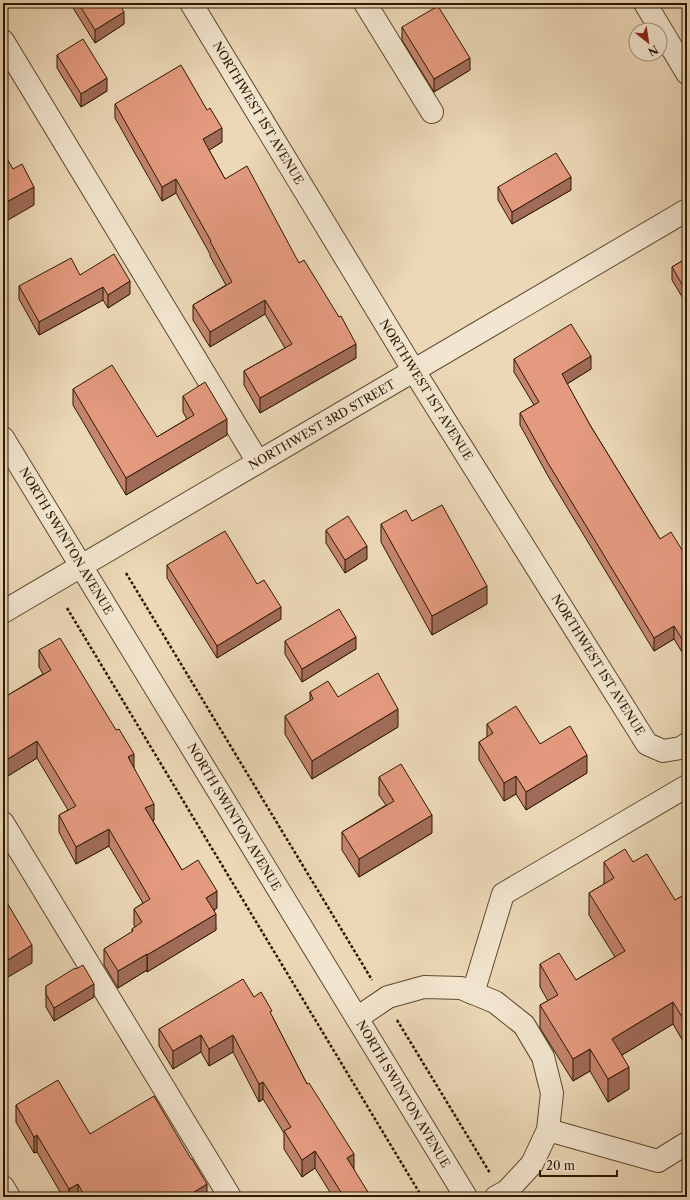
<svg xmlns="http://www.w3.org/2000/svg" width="690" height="1200" font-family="'Libre Caslon Text',serif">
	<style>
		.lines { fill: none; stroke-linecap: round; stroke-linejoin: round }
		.minor-casing { stroke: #5d492e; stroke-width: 24 }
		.path { stroke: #2d1900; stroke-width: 2.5; stroke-dasharray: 3 2; stroke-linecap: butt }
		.minor { stroke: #f3e6d0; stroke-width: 22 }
		.wall { fill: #c4846d; stroke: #2d1900 }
		.shaded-wall { fill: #a06c59; stroke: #2d1900 }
		.building { fill: #e49a7f; stroke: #2d1900 }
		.labels { text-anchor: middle; stroke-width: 3; stroke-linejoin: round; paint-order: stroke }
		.street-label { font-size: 12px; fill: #2d1900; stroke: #f3e6d0 }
	</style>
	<rect width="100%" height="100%" fill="#ecd8b7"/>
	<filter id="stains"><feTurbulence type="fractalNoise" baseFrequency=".005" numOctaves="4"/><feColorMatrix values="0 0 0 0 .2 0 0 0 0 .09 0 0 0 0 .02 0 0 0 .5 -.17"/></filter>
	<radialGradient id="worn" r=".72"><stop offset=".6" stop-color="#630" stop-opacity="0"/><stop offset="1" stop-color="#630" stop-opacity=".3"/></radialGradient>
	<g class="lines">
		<g class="minor-casing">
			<g id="minor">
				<polyline points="191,3 414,371 647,744 663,751 681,748 687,744"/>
				<polyline points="365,3 432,112"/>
				<polyline points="645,3 687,73"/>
				<polyline points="3,41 258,462"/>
				<polyline points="3,438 466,1197"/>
				<polyline points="3,612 687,210"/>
				<polyline points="3,823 230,1197"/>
				<polyline points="473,993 503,894 687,786"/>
				<polyline points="357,1018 388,997 424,987 461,988 473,993 495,1002 524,1025 543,1057 552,1093 548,1130 532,1164 507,1191 496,1197"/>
				<polyline points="548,1130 658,1161 687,1143"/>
				<polyline points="3,1187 9,1197"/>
			</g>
		</g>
		<g class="path">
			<polyline points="126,573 372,980"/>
			<polyline points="67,608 422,1197"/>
			<polyline points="397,1020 490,1173"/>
			<polyline points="678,1197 687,1192"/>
		</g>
		<use href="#minor" class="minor"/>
	</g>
	<g class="wall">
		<polygon points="70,3 119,3 124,24 95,43"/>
		<polygon points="402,27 470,70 434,92 402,40"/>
		<polygon points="57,55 107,91 81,107 57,68"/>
		<polygon points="115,104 222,142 209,150 225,179 299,263 356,358 260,413 244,385 244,371 285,348 265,314 210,347 193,320 193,305 226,285 210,256 210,254 176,193 162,201 115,118"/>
		<polygon points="498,187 571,190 512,224 498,200"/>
		<polygon points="687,258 687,305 672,280 672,267"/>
		<polygon points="80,275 130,294 108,308 103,300 39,335 19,299 19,286"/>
		<polygon points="514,359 591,369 567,384 590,425 660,539 687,558 687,649 682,652 674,639 654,651 548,476 520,425 520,413 534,405 514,372"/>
		<polygon points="73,389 157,437 187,419 183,412 183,396 227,435 126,495 73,405"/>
		<polygon points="412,521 487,604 432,635 381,542 381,524"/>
		<polygon points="326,530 367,559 345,573 326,543"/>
		<polygon points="167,565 257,584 281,619 217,658 167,578"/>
		<polygon points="285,641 356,649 302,682 285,654"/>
		<polygon points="39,650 134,768 154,820 153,821 182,870 217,908 214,910 216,930 147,972 147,970 118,988 104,965 104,949 132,932 132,929 135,927 134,925 134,909 143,903 109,846 76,864 59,832 59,815 68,810 37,758 3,779 3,698 43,674 39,667"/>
		<polygon points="310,692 338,697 398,727 312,779 285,734 285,716 310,701"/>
		<polygon points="487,724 540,744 587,773 526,810 516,794 504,801 479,760 479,742 487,737"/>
		<polygon points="379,777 432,833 359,877 342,850 342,832 386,805 379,795"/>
		<polygon points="604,862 633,862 675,900 687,904 687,1048 673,1024 622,1055 629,1089 608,1102 590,1071 573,1081 540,1028 540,1005 548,1001 540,987 540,964 576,980 615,957 589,915 589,893 604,884"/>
		<polygon points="76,969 94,997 54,1021 46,1007 46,986"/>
		<polygon points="254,997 272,1016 307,1084 354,1171 371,1197 333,1197 315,1168 302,1177 284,1149 284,1133 263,1099 259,1102 233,1052 209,1066 201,1052 173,1069 159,1046 159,1029"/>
		<polygon points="16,1105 90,1134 207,1197 63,1197 37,1152 34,1153 16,1122"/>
	</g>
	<g class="shaded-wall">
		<polygon points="3,3 16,3 3,11"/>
		<polygon points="124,12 124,24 95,43 95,30"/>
		<polygon points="470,58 470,70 434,92 434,79"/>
		<polygon points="107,78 107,91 81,107 81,94"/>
		<polygon points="222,128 222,142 203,154 203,139"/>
		<polygon points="571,177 571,190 512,224 512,212"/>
		<polygon points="176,179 176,193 162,201 162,187"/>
		<polygon points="34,187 34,205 3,223 3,204"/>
		<polygon points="130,281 130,294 108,308 108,295"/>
		<polygon points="103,287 103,300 39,335 39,322"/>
		<polygon points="265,300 265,314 210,347 210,332"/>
		<polygon points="356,344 356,358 260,413 260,398"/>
		<polygon points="591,356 591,369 562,387 562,374"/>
		<polygon points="227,419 227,435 126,495 126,478"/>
		<polygon points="367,546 367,559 345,573 345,560"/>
		<polygon points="487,586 487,604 432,635 432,616"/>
		<polygon points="281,607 281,619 217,658 217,646"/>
		<polygon points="674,626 674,639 654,651 654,638"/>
		<polygon points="687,636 687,649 682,652 682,639"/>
		<polygon points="356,637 356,649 302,682 302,669"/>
		<polygon points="398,709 398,727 312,779 312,761"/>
		<polygon points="37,741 37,758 3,779 3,762"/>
		<polygon points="134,754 134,771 128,757"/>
		<polygon points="587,755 587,773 526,810 526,792"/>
		<polygon points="516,776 516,794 504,801 504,783"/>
		<polygon points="154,804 154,820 145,825 145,808"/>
		<polygon points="432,815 432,833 359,877 359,859"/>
		<polygon points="109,829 109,846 76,864 76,847"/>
		<polygon points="217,891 217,908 206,915 206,898"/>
		<polygon points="216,914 216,930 147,972 147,955"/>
		<polygon points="32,945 32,963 3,980 3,963"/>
		<polygon points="147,954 147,970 118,988 118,971"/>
		<polygon points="94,984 94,997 54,1021 54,1008"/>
		<polygon points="673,1002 673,1024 612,1061 612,1039"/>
		<polygon points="201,1035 201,1052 173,1069 173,1051"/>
		<polygon points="233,1035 233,1052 209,1066 209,1049"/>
		<polygon points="590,1049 590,1071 573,1081 573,1059"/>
		<polygon points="629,1067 629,1089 608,1102 608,1079"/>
		<polygon points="263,1082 263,1099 259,1102 259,1084"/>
		<polygon points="37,1135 37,1152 34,1153 34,1137"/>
		<polygon points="315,1151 315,1168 302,1177 302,1160"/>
		<polygon points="354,1154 354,1171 347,1158"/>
		<polygon points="78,1184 78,1197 69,1197 69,1189"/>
		<polygon points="207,1184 207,1197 186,1197"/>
	</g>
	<g class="building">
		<polygon points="78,3 119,3 124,12 95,30"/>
		<polygon points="438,6 470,58 434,79 402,27"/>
		<polygon points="83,39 107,78 81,94 57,55"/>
		<polygon points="181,65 207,110 210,108 222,128 203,139 225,179 247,166 299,263 304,260 339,317 341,316 356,344 260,398 244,371 292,344 265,300 210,332 193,305 232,282 210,241 211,241 176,179 162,187 115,104"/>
		<polygon points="3,152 13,169 22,164 34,187 3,204"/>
		<polygon points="556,153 571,177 512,212 498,187"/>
		<polygon points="114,254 130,281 108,295 103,287 39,322 19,286 71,258 80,275"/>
		<polygon points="687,258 687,293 672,267"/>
		<polygon points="571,324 591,356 562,374 590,425 660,539 671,532 687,558 687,636 682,639 674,626 654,638 548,463 520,413 539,402 514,359"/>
		<polygon points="112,365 157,437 194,415 183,396 205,382 227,419 126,478 73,389"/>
		<polygon points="442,505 487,586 432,616 381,524 406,510 412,521"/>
		<polygon points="348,516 367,546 345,560 326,530"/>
		<polygon points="225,531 257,584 264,580 281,607 217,646 167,565"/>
		<polygon points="339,609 356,637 302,669 285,641"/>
		<polygon points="60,638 116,730 119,729 134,754 128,757 154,804 145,808 182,870 198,860 217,891 206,898 216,914 147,955 147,954 118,971 104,949 133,931 132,929 142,922 134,909 150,899 109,829 76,847 59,815 76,806 37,741 3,762 3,698 51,670 39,650"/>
		<polygon points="378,673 398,709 312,761 285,716 313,699 310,692 328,681 338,697"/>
		<polygon points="516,706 540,744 570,726 587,755 526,792 516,776 504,783 479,742 493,733 487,724"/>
		<polygon points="401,764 432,815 359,859 342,832 394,801 379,777"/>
		<polygon points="625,849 633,862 647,854 675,900 682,896 687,904 687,1025 673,1002 612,1039 629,1067 608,1079 590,1049 573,1059 540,1005 558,995 540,964 559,953 576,980 625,951 589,893 614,878 604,862"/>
		<polygon points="3,896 32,945 3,963"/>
		<polygon points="83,965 94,984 54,1008 46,994 46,986 75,968 76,969"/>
		<polygon points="243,979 254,997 261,992 272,1011 270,1012 307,1084 309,1083 354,1154 347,1158 371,1197 344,1197 315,1151 302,1160 284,1131 291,1127 263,1082 259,1084 233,1035 209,1049 201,1035 173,1051 159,1029"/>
		<polygon points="58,1080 90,1134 154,1096 191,1159 192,1159 207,1184 186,1197 85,1197 78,1184 69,1189 37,1135 34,1137 16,1105"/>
	</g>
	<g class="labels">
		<g class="street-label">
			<text transform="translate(258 113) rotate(59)" y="4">NORTHWEST 1ST AVENUE</text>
			<text transform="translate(426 390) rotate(58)" y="4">NORTHWEST 1ST AVENUE</text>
			<text transform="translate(322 425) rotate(-30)" y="4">NORTHWEST 3RD STREET</text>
			<text transform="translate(66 541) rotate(59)" y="4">NORTH SWINTON AVENUE</text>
			<text transform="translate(598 665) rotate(58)" y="4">NORTHWEST 1ST AVENUE</text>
			<text transform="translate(234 817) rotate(59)" y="4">NORTH SWINTON AVENUE</text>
			<text transform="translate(403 1094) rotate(59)" y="4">NORTH SWINTON AVENUE</text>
		</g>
	</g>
	<rect width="690" height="1200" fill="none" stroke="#ecd8b7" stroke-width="16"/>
	<rect x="4" y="4" width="682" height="1192" fill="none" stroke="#2d1900" stroke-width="2"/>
	<rect x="8" y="8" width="674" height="1184" fill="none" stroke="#2d1900"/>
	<g transform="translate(648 42) rotate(150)"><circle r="19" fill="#f3e6d0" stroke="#a4947d"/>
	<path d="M0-3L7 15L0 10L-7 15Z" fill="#8f2418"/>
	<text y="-6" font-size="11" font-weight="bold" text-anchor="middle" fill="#2d1900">N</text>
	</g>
	<path d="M540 1170v6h77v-6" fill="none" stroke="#2d1900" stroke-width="2"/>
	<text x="546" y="1170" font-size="12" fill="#2d1900" stroke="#f3e6d0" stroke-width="3" paint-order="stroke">20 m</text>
	<rect width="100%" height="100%" filter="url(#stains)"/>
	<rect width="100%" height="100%" fill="url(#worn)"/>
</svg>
